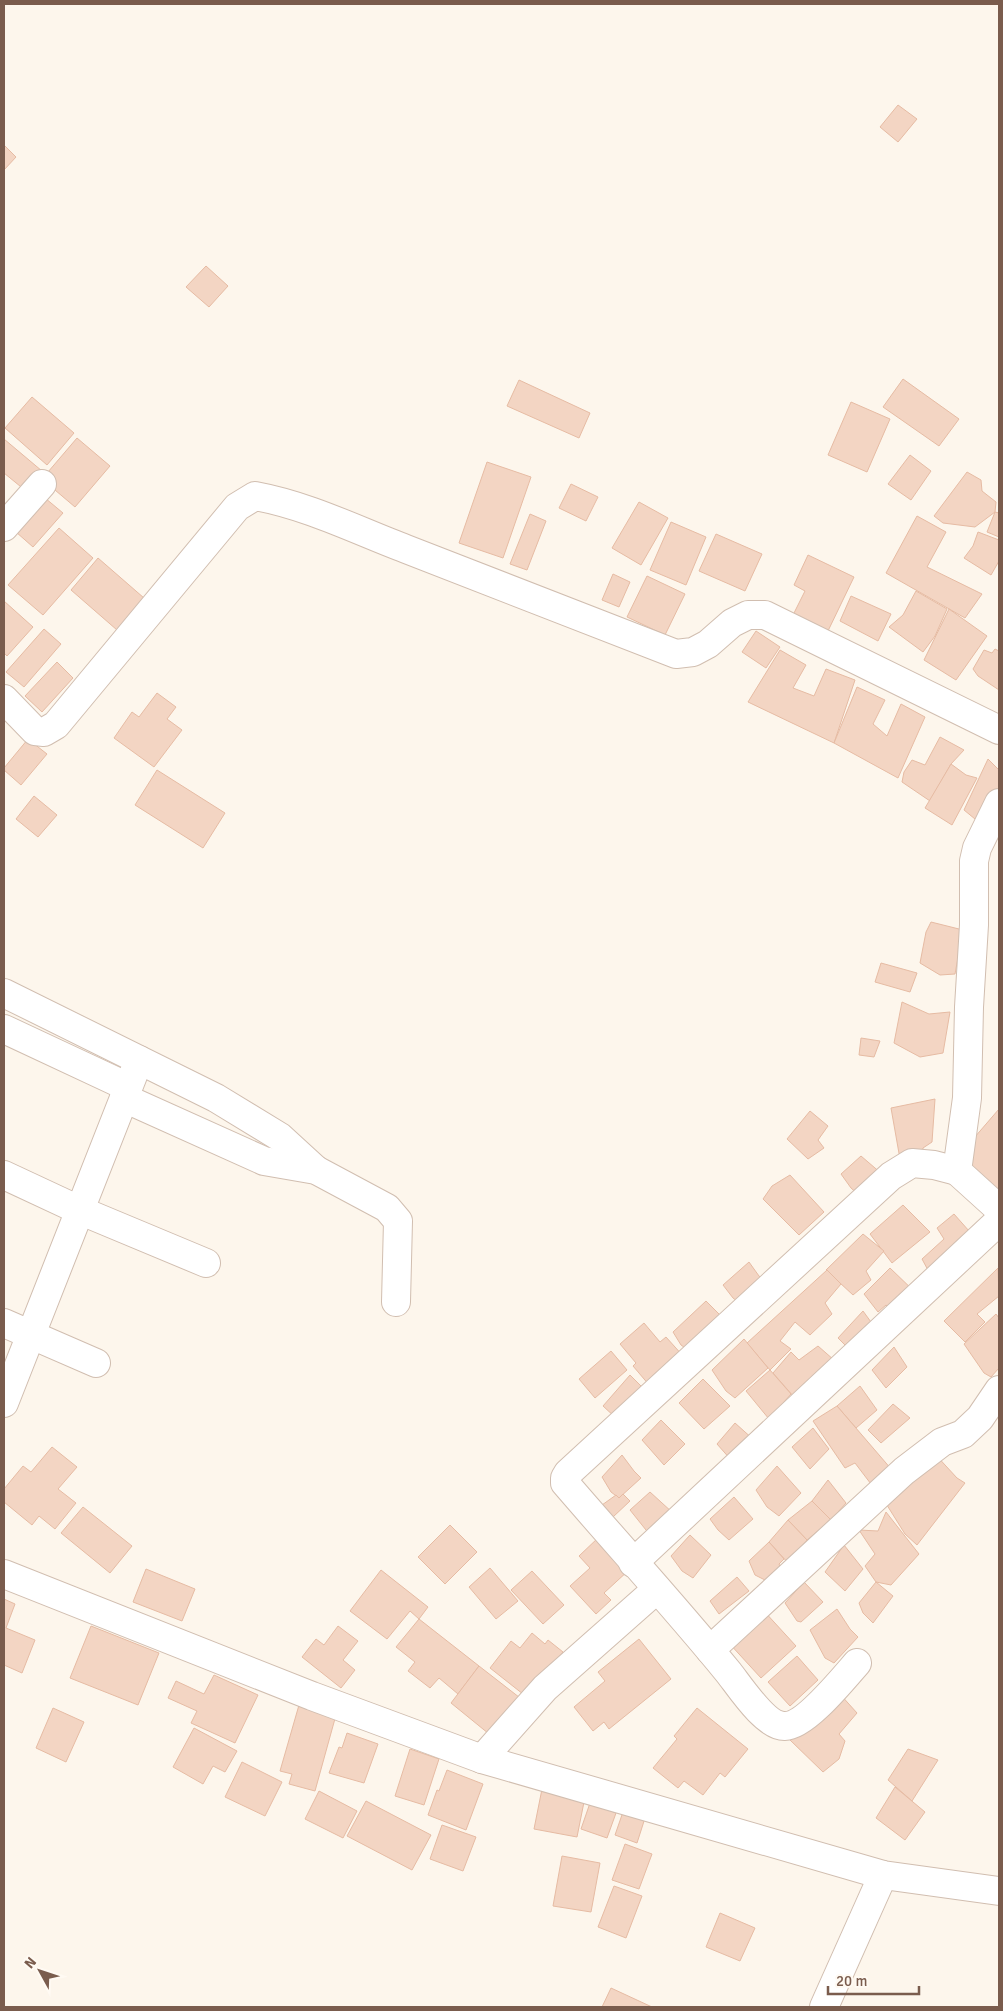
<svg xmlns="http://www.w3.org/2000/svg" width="1003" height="2011" font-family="Signika,sans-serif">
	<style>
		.building { fill: #f3d5c3; stroke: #e6bba3 }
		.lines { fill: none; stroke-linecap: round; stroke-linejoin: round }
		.minor-casing { stroke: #d1beb0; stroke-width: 30 }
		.minor { stroke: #fff; stroke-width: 28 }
	</style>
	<rect width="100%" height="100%" fill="#fdf6ec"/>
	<g class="building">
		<polygon points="898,105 917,119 898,142 880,127"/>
		<polygon points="4,145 16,157 4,170"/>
		<polygon points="206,266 228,286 209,307 186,287"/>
		<polygon points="903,379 959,419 939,446 883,407"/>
		<polygon points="519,380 590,413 579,438 507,406"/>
		<polygon points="32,397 74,433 47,465 5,428"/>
		<polygon points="851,402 890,419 867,472 828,455"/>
		<polygon points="77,438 110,466 75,507 42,479"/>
		<polygon points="4,439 42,471 26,491 4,473"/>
		<polygon points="910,455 931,471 911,500 888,484"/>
		<polygon points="487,462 531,477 503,558 459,543"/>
		<polygon points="967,472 981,480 982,491 996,502 995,512 975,527 943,523 934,516"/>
		<polygon points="571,484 598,497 586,521 559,508"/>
		<polygon points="45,498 63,513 33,547 16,532"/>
		<polygon points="639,502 668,518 641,565 612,548"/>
		<polygon points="995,512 999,513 999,537 987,532"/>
		<polygon points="530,514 546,521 527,570 510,564"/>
		<polygon points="917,516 946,532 927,567 982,594 965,618 886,573"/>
		<polygon points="671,522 706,537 686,585 650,570"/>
		<polygon points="59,528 93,558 43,615 8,585"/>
		<polygon points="978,532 999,540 999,561 991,575 964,558 973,546"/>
		<polygon points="716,534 762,554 745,591 699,571"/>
		<polygon points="808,555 854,577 827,633 792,617 805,591 794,585"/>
		<polygon points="98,558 144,598 117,630 71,590"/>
		<polygon points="613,574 630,582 619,607 602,600"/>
		<polygon points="647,576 685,594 665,635 627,617"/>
		<polygon points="916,591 947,609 935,636 923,652 889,627 903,615"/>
		<polygon points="851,596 891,614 878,641 840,621"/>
		<polygon points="4,601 33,627 7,656 4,653"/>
		<polygon points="949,609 987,636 956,680 924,660"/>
		<polygon points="44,629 61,644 24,687 6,672"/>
		<polygon points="756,631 780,647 766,668 742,652"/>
		<polygon points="995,649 999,651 999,690 978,676 973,669 984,650 992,653"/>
		<polygon points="780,650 806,665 793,688 814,696 826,669 855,680 834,743 748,702"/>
		<polygon points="57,662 73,678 42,712 25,696"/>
		<polygon points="857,687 885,700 873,724 887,736 901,704 925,717 898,778 834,743"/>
		<polygon points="157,693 176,707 167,719 182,730 154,767 114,738 132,712 139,717"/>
		<polygon points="940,737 964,750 951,764 930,801 902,782 904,772 912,760 925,765"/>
		<polygon points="28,739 47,754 21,785 4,770 4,768"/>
		<polygon points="988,759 999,770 999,798 986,822 975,819 964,810"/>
		<polygon points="951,764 966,775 977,778 952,825 925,808"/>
		<polygon points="157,770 225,813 203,848 135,805"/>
		<polygon points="34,796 57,815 38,837 16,819"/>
		<polygon points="931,922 963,930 955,974 940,975 920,963 926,932"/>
		<polygon points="881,963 917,973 910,992 875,982"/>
		<polygon points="902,1002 929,1014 950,1012 943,1053 920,1057 894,1043"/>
		<polygon points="861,1038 880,1041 874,1057 859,1055"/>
		<polygon points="935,1099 932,1142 923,1148 921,1159 900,1159 891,1108"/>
		<polygon points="999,1109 999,1191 972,1172 974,1138"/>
		<polygon points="810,1111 828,1126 818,1140 824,1148 808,1159 787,1139"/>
		<polygon points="861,1156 882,1174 860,1196 851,1188 841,1174"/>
		<polygon points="790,1175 824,1212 799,1235 763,1199 772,1186"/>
		<polygon points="903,1205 930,1232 892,1263 870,1234"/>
		<polygon points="954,1214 977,1240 929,1272 922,1259 944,1239 937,1228"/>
		<polygon points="863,1234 884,1251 866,1271 871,1280 853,1295 826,1270"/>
		<polygon points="749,1262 759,1276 766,1282 742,1305 733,1298 723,1285"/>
		<polygon points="890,1268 916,1293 894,1312 886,1305 878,1312 864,1294"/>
		<polygon points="998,1268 999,1296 977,1314 985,1322 965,1342 944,1321"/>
		<polygon points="827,1270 841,1284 825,1303 832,1314 810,1335 795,1322 780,1341 791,1349 770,1370 747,1343"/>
		<polygon points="706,1301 724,1319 691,1352 681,1345 673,1332"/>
		<polygon points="863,1311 871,1322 880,1329 854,1354 838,1338"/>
		<polygon points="996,1314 999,1318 999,1368 991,1377 984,1373 964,1344"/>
		<polygon points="644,1323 660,1342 666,1337 684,1357 650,1386 633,1366 636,1363 620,1344"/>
		<polygon points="744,1339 768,1368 735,1398 726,1391 712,1370"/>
		<polygon points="818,1346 834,1360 801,1405 773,1373 791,1352 799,1360"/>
		<polygon points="894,1347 907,1367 886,1388 872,1370"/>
		<polygon points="611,1351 627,1370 595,1398 579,1379"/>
		<polygon points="770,1370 791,1394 769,1419 746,1391"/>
		<polygon points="630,1375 645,1390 616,1418 603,1406"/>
		<polygon points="703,1379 730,1406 704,1429 679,1403"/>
		<polygon points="860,1386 877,1410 856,1428 837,1406"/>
		<polygon points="893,1404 910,1418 881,1443 868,1430"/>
		<polygon points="837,1406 892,1470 874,1488 855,1463 845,1468 813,1421"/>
		<polygon points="661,1420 685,1444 664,1465 642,1440"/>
		<polygon points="735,1423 754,1440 732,1461 717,1444"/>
		<polygon points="813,1428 829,1449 810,1469 792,1447"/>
		<polygon points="52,1447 77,1467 58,1489 76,1503 55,1529 39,1516 32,1525 4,1502 4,1489 23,1466 31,1472"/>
		<polygon points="934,1453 957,1478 965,1483 917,1545 905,1534 885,1502"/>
		<polygon points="622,1455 634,1471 641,1478 619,1498 611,1492 602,1477"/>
		<polygon points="777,1466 801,1493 779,1516 767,1507 756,1490"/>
		<polygon points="828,1480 846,1503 831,1520 812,1501"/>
		<polygon points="650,1492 673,1513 650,1535 630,1510"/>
		<polygon points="623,1494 630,1501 613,1517 602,1505 616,1495 619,1498"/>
		<polygon points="734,1497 753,1519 729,1540 718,1530 710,1519"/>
		<polygon points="812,1501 831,1520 807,1540 788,1520"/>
		<polygon points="83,1507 132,1546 110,1573 61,1533"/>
		<polygon points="886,1512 919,1554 891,1585 876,1582 865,1566 875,1554 859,1530 878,1531"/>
		<polygon points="788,1520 807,1540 789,1564 769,1542"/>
		<polygon points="450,1525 477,1552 445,1584 418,1557"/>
		<polygon points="690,1535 711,1555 693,1578 682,1571 671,1556"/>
		<polygon points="599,1537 629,1570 604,1593 611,1600 596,1614 570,1586 590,1568 579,1556"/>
		<polygon points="769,1542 784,1559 779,1564 781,1569 769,1582 755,1575 749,1561"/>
		<polygon points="844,1545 863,1569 845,1591 825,1572"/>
		<polygon points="490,1568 518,1601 496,1619 469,1587"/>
		<polygon points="146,1569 195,1589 182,1621 133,1602"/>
		<polygon points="381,1570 428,1607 419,1619 410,1611 387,1639 350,1611"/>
		<polygon points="532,1571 564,1605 543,1624 511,1590"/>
		<polygon points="737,1577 749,1591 719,1614 710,1601"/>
		<polygon points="804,1582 823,1602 801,1622 797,1621 785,1603"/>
		<polygon points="876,1582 893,1596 873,1623 863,1613 859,1603"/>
		<polygon points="4,1599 15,1604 6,1628 35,1640 22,1673 4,1665"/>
		<polygon points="837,1609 850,1629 858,1637 834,1663 825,1658 810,1630"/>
		<polygon points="763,1610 796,1646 761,1678 728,1642"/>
		<polygon points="419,1619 479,1666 458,1694 439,1678 430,1688 408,1671 415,1662 396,1647"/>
		<polygon points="91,1626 159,1653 138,1705 70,1678"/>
		<polygon points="338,1626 358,1641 343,1660 355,1670 341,1688 302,1657 316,1639 324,1645"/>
		<polygon points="532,1633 545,1644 548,1640 563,1652 528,1698 490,1668 511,1641 520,1648"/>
		<polygon points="639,1639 671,1679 609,1729 604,1722 593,1731 574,1707 605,1681 598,1672"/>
		<polygon points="797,1656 818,1680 790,1706 768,1682"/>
		<polygon points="479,1666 524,1701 494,1738 451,1703"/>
		<polygon points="214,1675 258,1695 235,1743 191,1723 197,1711 168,1698 176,1681 204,1694"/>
		<polygon points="839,1693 857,1713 839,1734 845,1741 839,1759 823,1772 790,1740"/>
		<polygon points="299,1705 336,1715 315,1791 289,1784 292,1774 280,1771"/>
		<polygon points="53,1708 84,1722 66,1762 36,1748"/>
		<polygon points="697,1708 748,1749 725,1777 720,1773 703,1795 684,1781 678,1788 653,1768 677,1739 674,1736"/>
		<polygon points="194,1728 237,1751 225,1772 213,1766 203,1784 173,1767"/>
		<polygon points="347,1733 378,1744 364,1783 329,1773 339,1747 342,1748"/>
		<polygon points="410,1749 439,1759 424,1805 395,1796"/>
		<polygon points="908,1749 938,1760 912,1801 888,1780"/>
		<polygon points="242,1762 282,1782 265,1816 225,1797"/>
		<polygon points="447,1770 483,1784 466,1830 428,1815 437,1790 439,1791"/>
		<polygon points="543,1784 586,1792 577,1837 534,1829"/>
		<polygon points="895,1787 925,1812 905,1840 876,1818"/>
		<polygon points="319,1791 357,1811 343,1838 305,1819"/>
		<polygon points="366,1801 431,1835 412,1870 347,1836"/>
		<polygon points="590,1803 616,1813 607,1838 581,1829"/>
		<polygon points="624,1809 645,1818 637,1843 615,1835"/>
		<polygon points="442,1825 476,1837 463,1871 430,1859"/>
		<polygon points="625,1844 652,1854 639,1889 612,1880"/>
		<polygon points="562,1856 600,1863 591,1912 553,1906"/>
		<polygon points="614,1886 642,1896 626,1938 598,1927"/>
		<polygon points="720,1913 755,1928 740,1961 706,1947"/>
		<polygon points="611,1988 652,2007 602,2007"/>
	</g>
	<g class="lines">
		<g class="minor-casing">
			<g id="minor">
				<polyline points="4,527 42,484"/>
				<path d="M 4,699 L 35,731 L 44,732 L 56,725 L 237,507 L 255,496 C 309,506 356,530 406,549 C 496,584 586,619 676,654 L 693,652 L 708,644 L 732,623 L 748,615 L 765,615 L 999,730"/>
				<polyline points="999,803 977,848 974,861 974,925 969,1007 967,1098 957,1171 999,1209"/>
				<polyline points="4,993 216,1098 280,1137 316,1170"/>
				<polyline points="4,1029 128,1087"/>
				<polyline points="124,1098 264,1161 316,1170 387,1208 398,1221 396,1302"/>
				<polyline points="4,1175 79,1210 206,1263"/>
				<polyline points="4,1323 96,1363"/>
				<polyline points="4,1403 139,1060"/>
				<polyline points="633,1563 999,1221"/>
				<polyline points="4,1574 312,1696 482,1759 883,1875 999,1891"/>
				<polyline points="710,1650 904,1471 942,1442 963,1434 980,1418 999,1390"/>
				<path d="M 857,1663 C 843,1679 805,1726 785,1726 C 766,1727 740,1687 729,1673 C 676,1608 620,1547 565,1483 L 565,1478 L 568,1473 L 891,1176 L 912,1163 L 934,1165 L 957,1171"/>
				<polyline points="482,1759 545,1688 657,1589"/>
				<polyline points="824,2007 883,1875"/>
			</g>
		</g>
		<use href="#minor" class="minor"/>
	</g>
	<rect width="1003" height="2011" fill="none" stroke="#7a5c4d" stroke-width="10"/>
	<g transform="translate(40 1971) rotate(310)" stroke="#fffaf3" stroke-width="4" paint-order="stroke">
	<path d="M0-4L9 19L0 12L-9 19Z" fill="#7a5c4d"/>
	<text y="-8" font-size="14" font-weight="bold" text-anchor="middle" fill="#7a5c4d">N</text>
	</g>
	<path d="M828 1986v8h91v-8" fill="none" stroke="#7a5c4d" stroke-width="2.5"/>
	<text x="836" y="1986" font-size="15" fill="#7a5c4d" stroke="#fffaf3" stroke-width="4" paint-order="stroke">20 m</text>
</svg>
